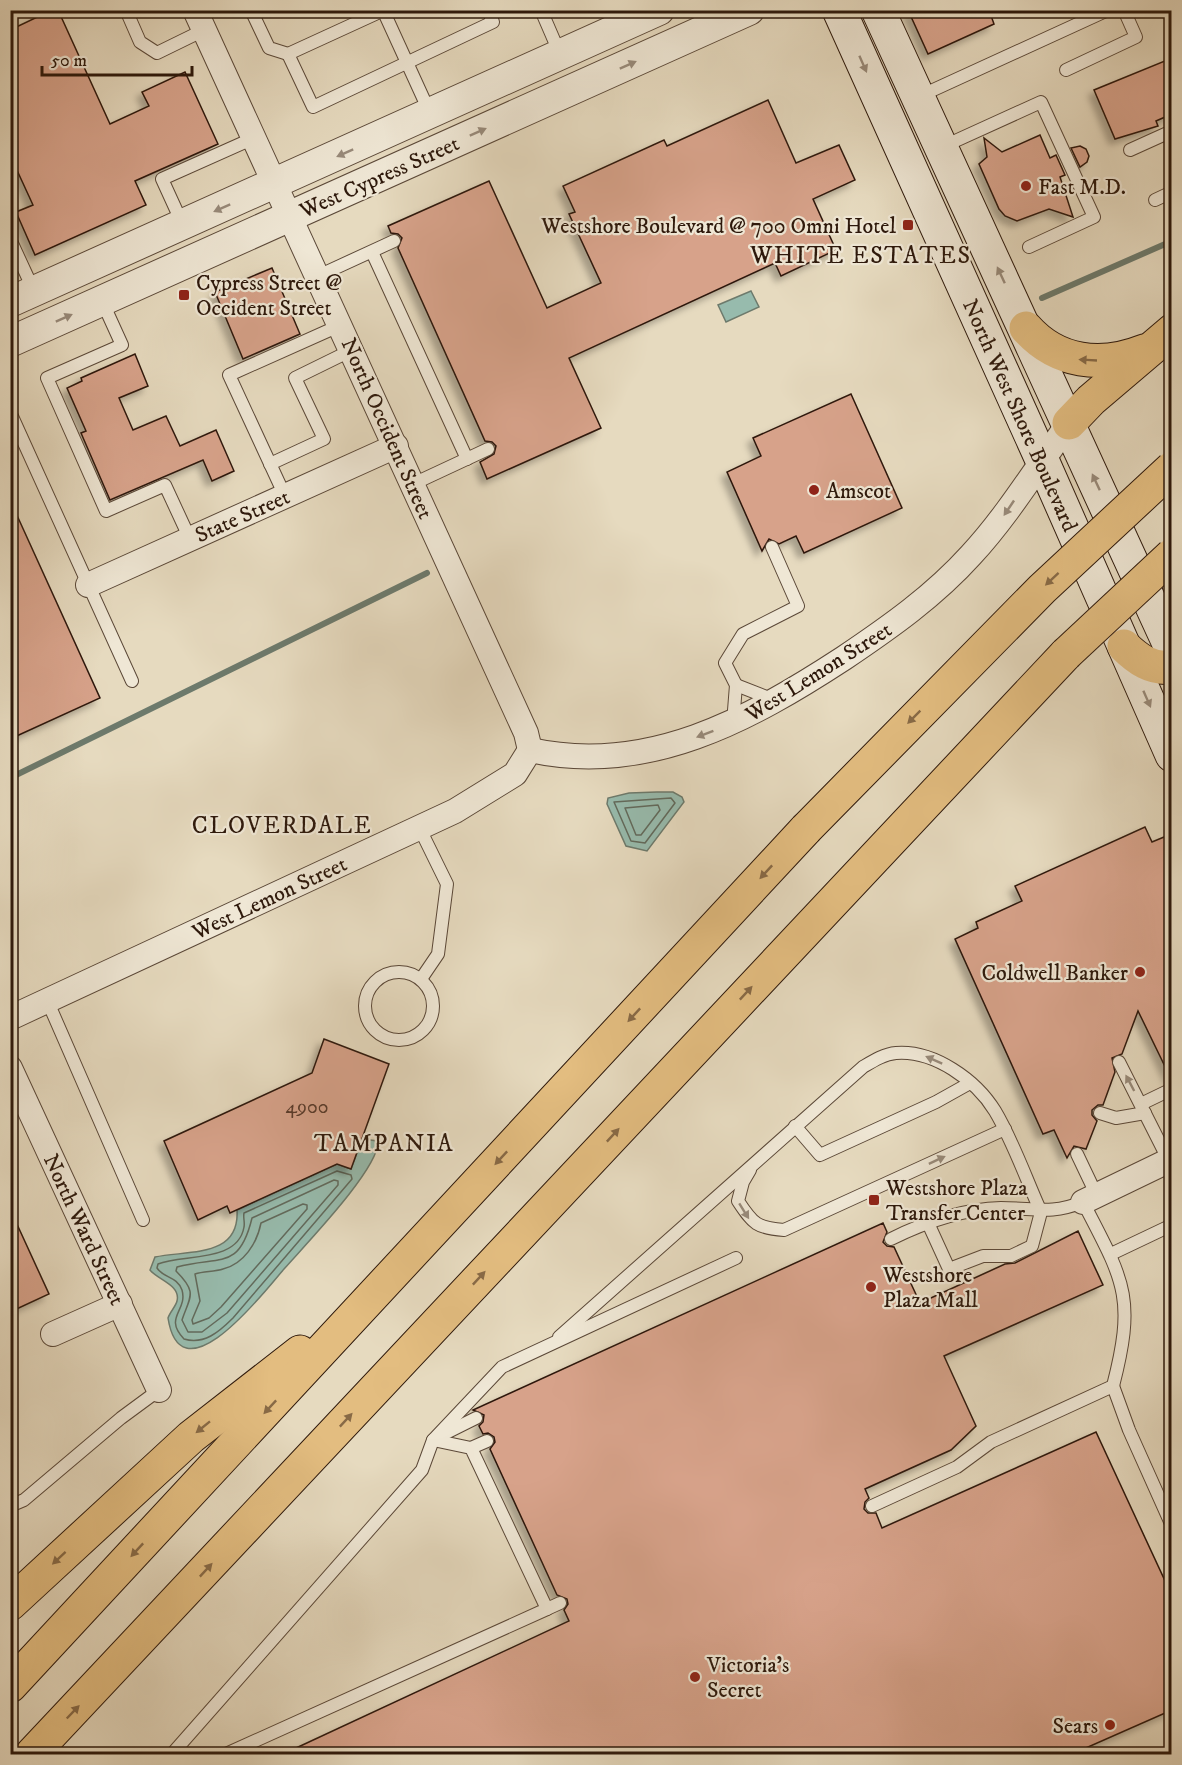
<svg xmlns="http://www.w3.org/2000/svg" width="1182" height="1765" font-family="'IM FELL DW Pica',serif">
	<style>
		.water { fill: #97bbad; stroke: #6d7a6c; stroke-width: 1.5 }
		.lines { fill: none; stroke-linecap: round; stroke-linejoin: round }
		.shore { stroke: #626a5c; stroke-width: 1.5 }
		.stream { stroke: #6d7a6c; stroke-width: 6 }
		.building { fill: #d7a28a; stroke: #2d180b; stroke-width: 1.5; filter: url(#shadow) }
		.service-casing { stroke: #5b4838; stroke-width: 14 }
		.minor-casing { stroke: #5b4838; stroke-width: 26 }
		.tertiary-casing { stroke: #5b4838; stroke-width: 32 }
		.secondary-casing { stroke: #2d180b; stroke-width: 35 }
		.motorway-casing { stroke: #2d180b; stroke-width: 35 }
		.service { stroke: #efe7d5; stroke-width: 12 }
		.minor { stroke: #efe7d5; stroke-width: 24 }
		.tertiary { stroke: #efe7d5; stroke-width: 30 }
		.secondary { stroke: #efe7d5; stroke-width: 33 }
		.motorway { stroke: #e3bd80; stroke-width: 33 }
		.motorway-bridge-casing { stroke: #2d180b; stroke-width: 35; stroke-linecap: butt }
		.motorway-bridge { stroke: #e3bd80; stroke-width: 33 }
		.oneway { fill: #988a7a }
		.oneway2 { fill: #886a46 }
		.poi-dot { fill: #8f2418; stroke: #efe7d5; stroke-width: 2 }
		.labels { text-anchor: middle; stroke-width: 4.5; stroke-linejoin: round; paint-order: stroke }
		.number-label { font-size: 20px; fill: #583a2b }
		.street-label { font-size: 22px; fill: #2d180b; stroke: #efe7d5 }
		.poi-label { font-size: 22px; fill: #2d180b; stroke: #efe7d5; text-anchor: start }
		.neighbourhood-label { font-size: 24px; letter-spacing: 1.5px; fill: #2d180b; stroke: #efe7d5 }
	</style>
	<defs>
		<filter id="shadow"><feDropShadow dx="-5.5" dy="5.5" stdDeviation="3" flood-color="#0004"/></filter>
	</defs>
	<rect width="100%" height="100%" fill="#e6dabf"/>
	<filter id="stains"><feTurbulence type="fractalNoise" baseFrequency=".00333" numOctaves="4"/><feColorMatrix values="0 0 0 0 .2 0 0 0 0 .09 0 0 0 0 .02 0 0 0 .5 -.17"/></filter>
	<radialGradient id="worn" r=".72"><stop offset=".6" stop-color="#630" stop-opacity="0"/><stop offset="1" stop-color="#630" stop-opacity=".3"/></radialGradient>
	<g class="water">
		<polygon points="751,291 759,307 726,322 718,305"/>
		<polygon points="657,792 673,792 682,797 684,802 647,851 626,846 607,804 608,798 629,793"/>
		<path d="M 362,1139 L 378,1141 C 380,1168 304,1246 284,1269 C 265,1291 181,1401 168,1318 C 170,1312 176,1306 177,1301 C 181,1285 158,1280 150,1270 L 155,1257 C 189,1250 240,1258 237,1210 L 337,1164 L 351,1169 Z"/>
	</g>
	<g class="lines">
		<g class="shore">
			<polygon points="671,798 675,803 645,843 631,841 614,802"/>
			<polygon points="658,805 660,810 641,835 636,835 625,808"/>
			<path d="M 337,1171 L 351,1175 L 352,1179 L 233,1318 C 219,1332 204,1345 184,1339 C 163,1317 188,1311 182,1290 C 177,1276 163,1278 157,1268 L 158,1264 C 183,1254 238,1263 244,1227 C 245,1222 243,1218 244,1213 Z"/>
			<path d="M 334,1180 L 338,1181 L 338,1185 L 227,1313 L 202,1332 L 188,1332 L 182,1320 C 190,1296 198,1293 176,1271 L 177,1267 C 219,1255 239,1272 252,1218 Z"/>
			<path d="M 303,1204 L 307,1205 L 307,1209 L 221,1307 L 209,1318 L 193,1324 L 192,1320 L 200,1301 L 195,1274 C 204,1271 214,1272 223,1269 C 244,1264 257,1243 261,1223 Z"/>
		</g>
		<g class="stream">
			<polyline points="1042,298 1172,241"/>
			<polyline points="10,778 427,573"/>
		</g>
	</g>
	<g class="building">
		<polygon points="52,10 58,10 110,124 149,106 142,92 185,72 218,144 135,181 146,205 35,255 16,212 33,205 10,155 10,30"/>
		<polygon points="908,10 989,10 994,24 928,54"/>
		<polygon points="1172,58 1172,114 1156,121 1158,126 1115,139 1094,90"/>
		<polygon points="768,100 796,163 839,145 855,180 813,199 836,250 781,276 775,263 569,358 601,428 487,479 480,462 494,454 496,446 492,442 485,441 398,248 402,238 398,234 391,233 388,226 489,181 547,308 601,283 569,214 575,212 563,186 664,140 667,146"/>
		<polygon points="1040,135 1050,158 1056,155 1065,175 1060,177 1073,217 1049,209 1017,221 1005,216 999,209 979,164 987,157 984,138 1002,152"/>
		<polygon points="1080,146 1086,149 1089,156 1087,162 1080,167 1071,148"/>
		<polygon points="272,268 300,334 243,359 215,292"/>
		<polygon points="135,354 148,386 119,398 133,430 166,416 180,446 216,430 234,471 212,481 203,460 110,500 81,433 86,431 67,388 82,381 81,378"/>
		<polygon points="851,394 902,508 804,553 796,536 779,544 769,539 762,551 727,472 761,456 753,438"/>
		<polygon points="10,500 100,698 10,739"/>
		<polygon points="1145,827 1152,842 1164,837 1172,853 1172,1081 1138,1011 1122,1054 1112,1058 1115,1072 1103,1105 1098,1105 1092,1110 1092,1115 1097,1121 1086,1149 1074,1146 1067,1158 1054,1130 1043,1134 955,939 978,928 976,922 1022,901 1015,886"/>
		<polygon points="324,1039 389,1064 351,1169 337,1164 230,1213 227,1206 198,1220 164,1141 312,1073"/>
		<polygon points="10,1209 49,1294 10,1312"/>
		<polygon points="883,1223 887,1232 883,1242 887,1246 894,1247 920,1303 1005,1264 1015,1263 1078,1231 1103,1285 944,1356 976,1426 951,1450 865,1489 869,1498 865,1502 864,1509 868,1513 876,1513 882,1528 1096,1432 1172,1596 1172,1710 1070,1755 281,1755 569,1621 564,1610 568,1604 567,1599 557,1595 490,1449 495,1442 494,1437 488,1433 483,1434 479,1426 483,1422 484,1415 473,1410"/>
	</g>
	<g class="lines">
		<g class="service-casing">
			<g id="service">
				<polyline points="126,10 140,42 157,53 204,30"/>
				<polyline points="251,10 269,48 288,54 384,10"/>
				<polyline points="383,10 430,113"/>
				<polyline points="541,10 560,54"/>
				<polyline points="288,54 313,107 493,22 488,10"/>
				<polyline points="1066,70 1136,37 1124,10"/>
				<polyline points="920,96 1108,10"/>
				<polyline points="942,147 1041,102 1094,217 1029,247"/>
				<polyline points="1130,150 1172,131"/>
				<polyline points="1155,200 1172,192"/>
				<polyline points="183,225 162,179 254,138"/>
				<polyline points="10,239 34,291"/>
				<polyline points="372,252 467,459"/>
				<polyline points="318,276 394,241"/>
				<polyline points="102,301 122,345 47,378 106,511 165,485 190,539"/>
				<polyline points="10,412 132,681"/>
				<polyline points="270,464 324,439 295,378 352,350"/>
				<polyline points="413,484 488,449"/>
				<polyline points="285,496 229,375 341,325"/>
				<polyline points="736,685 774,700"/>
				<polyline points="733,723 736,685 725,663 743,634 798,606 772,547"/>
				<polyline points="419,827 447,884 438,954 421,979"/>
				<circle cx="399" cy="1006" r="34"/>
				<polyline points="47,1000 143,1220"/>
				<polyline points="1119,1062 1169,1161"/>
				<polyline points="1141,1104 1172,1089"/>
				<polyline points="1100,1113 1116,1118 1145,1113"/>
				<polyline points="795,1126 820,1155 936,1102 970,1083"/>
				<polyline points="1077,1154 1097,1196"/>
				<path d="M 750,1170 L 743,1182 L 738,1201 C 753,1224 757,1228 784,1230 L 1005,1129"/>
				<polyline points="928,1223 949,1269 983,1256 1011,1256 1032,1246 1041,1212"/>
				<polyline points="1111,1254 1172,1225"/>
				<path d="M 559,1337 L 863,1067 C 873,1061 884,1054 896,1053 C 934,1050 976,1080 995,1111 C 1014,1143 1026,1179 1041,1212"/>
				<polyline points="1113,1386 1129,1430 1172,1526"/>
				<polyline points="442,1435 476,1418"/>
				<polyline points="471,1448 487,1441"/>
				<polyline points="10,1506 24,1500 121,1418 159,1390"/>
				<path d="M 872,1506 L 957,1467 L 991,1442 L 1113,1386 C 1136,1297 1124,1281 1083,1202 C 1050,1215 1035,1208 1001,1208 C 962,1209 925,1222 891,1239"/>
				<polyline points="547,1609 560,1603"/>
				<polyline points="172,1754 422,1470 433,1440 502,1367 736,1258"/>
				<polyline points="226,1754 547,1609 471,1448 433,1440"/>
			</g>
		</g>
		<g class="minor-casing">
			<g id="minor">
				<polyline points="195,10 526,733 530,750"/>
				<polyline points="88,585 396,446"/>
				<path d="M 530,750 C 647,776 749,720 844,658 C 890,627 934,596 971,555 C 1008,515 1037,467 1069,423"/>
				<polyline points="10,1018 455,811 515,774 530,750"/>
				<polyline points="10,1068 159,1390"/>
				<polyline points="1083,1202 1172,1159"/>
				<polyline points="53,1334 120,1304"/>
			</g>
		</g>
		<g class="tertiary-casing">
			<g id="tertiary">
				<polyline points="10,302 659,10"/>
				<polyline points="10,342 749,10"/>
			</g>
		</g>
		<g class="secondary-casing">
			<g id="secondary">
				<polyline points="839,10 1042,460 1172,755"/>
				<polyline points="878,10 1172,650"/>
			</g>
		</g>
		<g class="motorway-casing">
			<g id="motorway">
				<path d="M 1026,328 C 1057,363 1101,368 1144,351"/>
				<polyline points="1069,423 1091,400 1172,331"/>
				<path d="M 1124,646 C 1137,659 1152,670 1172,667"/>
				<polyline points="10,1604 191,1437 300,1352"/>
				<polyline points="10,1686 806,829"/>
				<polyline points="32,1754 1066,654"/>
			</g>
		</g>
		<use href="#service" class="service"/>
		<use href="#minor" class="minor"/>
		<use href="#tertiary" class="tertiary"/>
		<use href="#secondary" class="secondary"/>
		<use href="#motorway" class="motorway"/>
		<g class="motorway-bridge-casing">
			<g id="motorway-bridge">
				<polyline points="1066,654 1172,555"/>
				<polyline points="806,829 1042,589 1172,468"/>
			</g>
		</g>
		<use href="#motorway-bridge" class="motorway-bridge"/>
	</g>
	<defs><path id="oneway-solid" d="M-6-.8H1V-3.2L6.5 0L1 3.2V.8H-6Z" transform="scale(1.5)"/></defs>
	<g class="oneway">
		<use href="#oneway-solid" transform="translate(863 64) rotate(66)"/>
		<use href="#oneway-solid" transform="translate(628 65) rotate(-24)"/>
		<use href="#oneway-solid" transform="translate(478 132) rotate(-24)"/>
		<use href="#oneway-solid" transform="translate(345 153) rotate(156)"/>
		<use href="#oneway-solid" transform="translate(222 208) rotate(156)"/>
		<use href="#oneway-solid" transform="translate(1001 275) rotate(-115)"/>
		<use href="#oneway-solid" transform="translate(64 318) rotate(-24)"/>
		<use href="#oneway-solid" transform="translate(1096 482) rotate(-115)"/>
		<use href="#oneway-solid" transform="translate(1009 508) rotate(124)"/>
		<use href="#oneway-solid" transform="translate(1147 699) rotate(66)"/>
		<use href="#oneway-solid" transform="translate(705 734) rotate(159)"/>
		<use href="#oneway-solid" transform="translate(934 1060) rotate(-156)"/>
		<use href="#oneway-solid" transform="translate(1130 1083) rotate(-118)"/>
		<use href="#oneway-solid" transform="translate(937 1160) rotate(-25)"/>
		<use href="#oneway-solid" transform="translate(744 1211) rotate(58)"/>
	</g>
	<g class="oneway2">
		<use href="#oneway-solid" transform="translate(1088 360) rotate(-177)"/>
		<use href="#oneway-solid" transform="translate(1052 579) rotate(137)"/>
		<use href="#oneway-solid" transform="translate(914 717) rotate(135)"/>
		<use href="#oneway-solid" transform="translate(766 872) rotate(133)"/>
		<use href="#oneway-solid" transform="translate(746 993) rotate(-47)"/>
		<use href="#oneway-solid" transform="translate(634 1015) rotate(133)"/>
		<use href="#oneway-solid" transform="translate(613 1135) rotate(-47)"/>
		<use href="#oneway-solid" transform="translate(501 1158) rotate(133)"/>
		<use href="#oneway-solid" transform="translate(479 1278) rotate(-47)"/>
		<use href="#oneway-solid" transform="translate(270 1407) rotate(133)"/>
		<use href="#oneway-solid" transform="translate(346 1420) rotate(-47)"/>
		<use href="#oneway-solid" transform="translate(203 1427) rotate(141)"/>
		<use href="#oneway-solid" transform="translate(137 1550) rotate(133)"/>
		<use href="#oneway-solid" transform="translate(59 1558) rotate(137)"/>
		<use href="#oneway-solid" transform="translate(206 1570) rotate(-47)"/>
		<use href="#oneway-solid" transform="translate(73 1712) rotate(-46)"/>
	</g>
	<g class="poi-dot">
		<circle cx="1026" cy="186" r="6"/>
		<rect x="902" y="219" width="12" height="12" rx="3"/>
		<rect x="178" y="289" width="12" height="12" rx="3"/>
		<circle cx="814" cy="490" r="6"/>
		<circle cx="1140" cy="972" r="6"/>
		<rect x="868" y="1194" width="12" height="12" rx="3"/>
		<circle cx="871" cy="1287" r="6"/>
		<circle cx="695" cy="1677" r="6"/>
		<circle cx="1110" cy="1725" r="6"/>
	</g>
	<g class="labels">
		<g class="number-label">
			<text x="307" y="1113">4900</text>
		</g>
		<g class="street-label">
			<text transform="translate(379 176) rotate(-24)" y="8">West Cypress Street</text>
			<text transform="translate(1021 415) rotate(66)" y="8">North West Shore Boulevard</text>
			<text transform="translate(388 428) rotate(66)" y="8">North Occident Street</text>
			<text transform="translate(242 515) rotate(-24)" y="8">State Street</text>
			<text transform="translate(818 671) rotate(-32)" y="8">West Lemon Street</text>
			<text transform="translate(269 897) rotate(-25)" y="8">West Lemon Street</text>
			<text transform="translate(85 1229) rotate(65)" y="8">North Ward Street</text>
		</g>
		<g class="poi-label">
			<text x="1038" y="194">Fast M.D.</text>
			<text x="896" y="233" text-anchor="end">Westshore Boulevard @ 700 Omni Hotel</text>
			<text x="196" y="290">Cypress Street @<tspan x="196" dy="25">Occident Street</tspan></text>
			<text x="826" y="498">Amscot</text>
			<text x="1128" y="980" text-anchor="end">Coldwell Banker</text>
			<text x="886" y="1195">Westshore Plaza<tspan x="886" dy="25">Transfer Center</tspan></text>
			<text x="883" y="1282">Westshore<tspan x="883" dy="25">Plaza Mall</tspan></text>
			<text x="707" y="1672">Victoria's<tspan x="707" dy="25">Secret</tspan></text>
			<text x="1098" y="1733" text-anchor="end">Sears</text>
		</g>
		<g class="neighbourhood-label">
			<text x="861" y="263">WHITE ESTATES</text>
			<text x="282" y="833">CLOVERDALE</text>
			<text x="384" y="1151">TAMPANIA</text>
		</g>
	</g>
	<rect width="1182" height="1765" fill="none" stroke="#e6dabf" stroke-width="36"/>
	<rect x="12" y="12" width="1158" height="1741" fill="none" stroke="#2d180b" stroke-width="3"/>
	<rect x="18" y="18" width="1146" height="1729" fill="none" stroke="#2d180b" stroke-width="1.5"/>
	<path d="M42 66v9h150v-9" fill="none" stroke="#2d180b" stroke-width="3"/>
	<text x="51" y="66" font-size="18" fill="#2d180b" stroke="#efe7d5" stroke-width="4.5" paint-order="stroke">50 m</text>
	<rect width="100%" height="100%" filter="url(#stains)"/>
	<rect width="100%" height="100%" fill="url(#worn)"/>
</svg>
